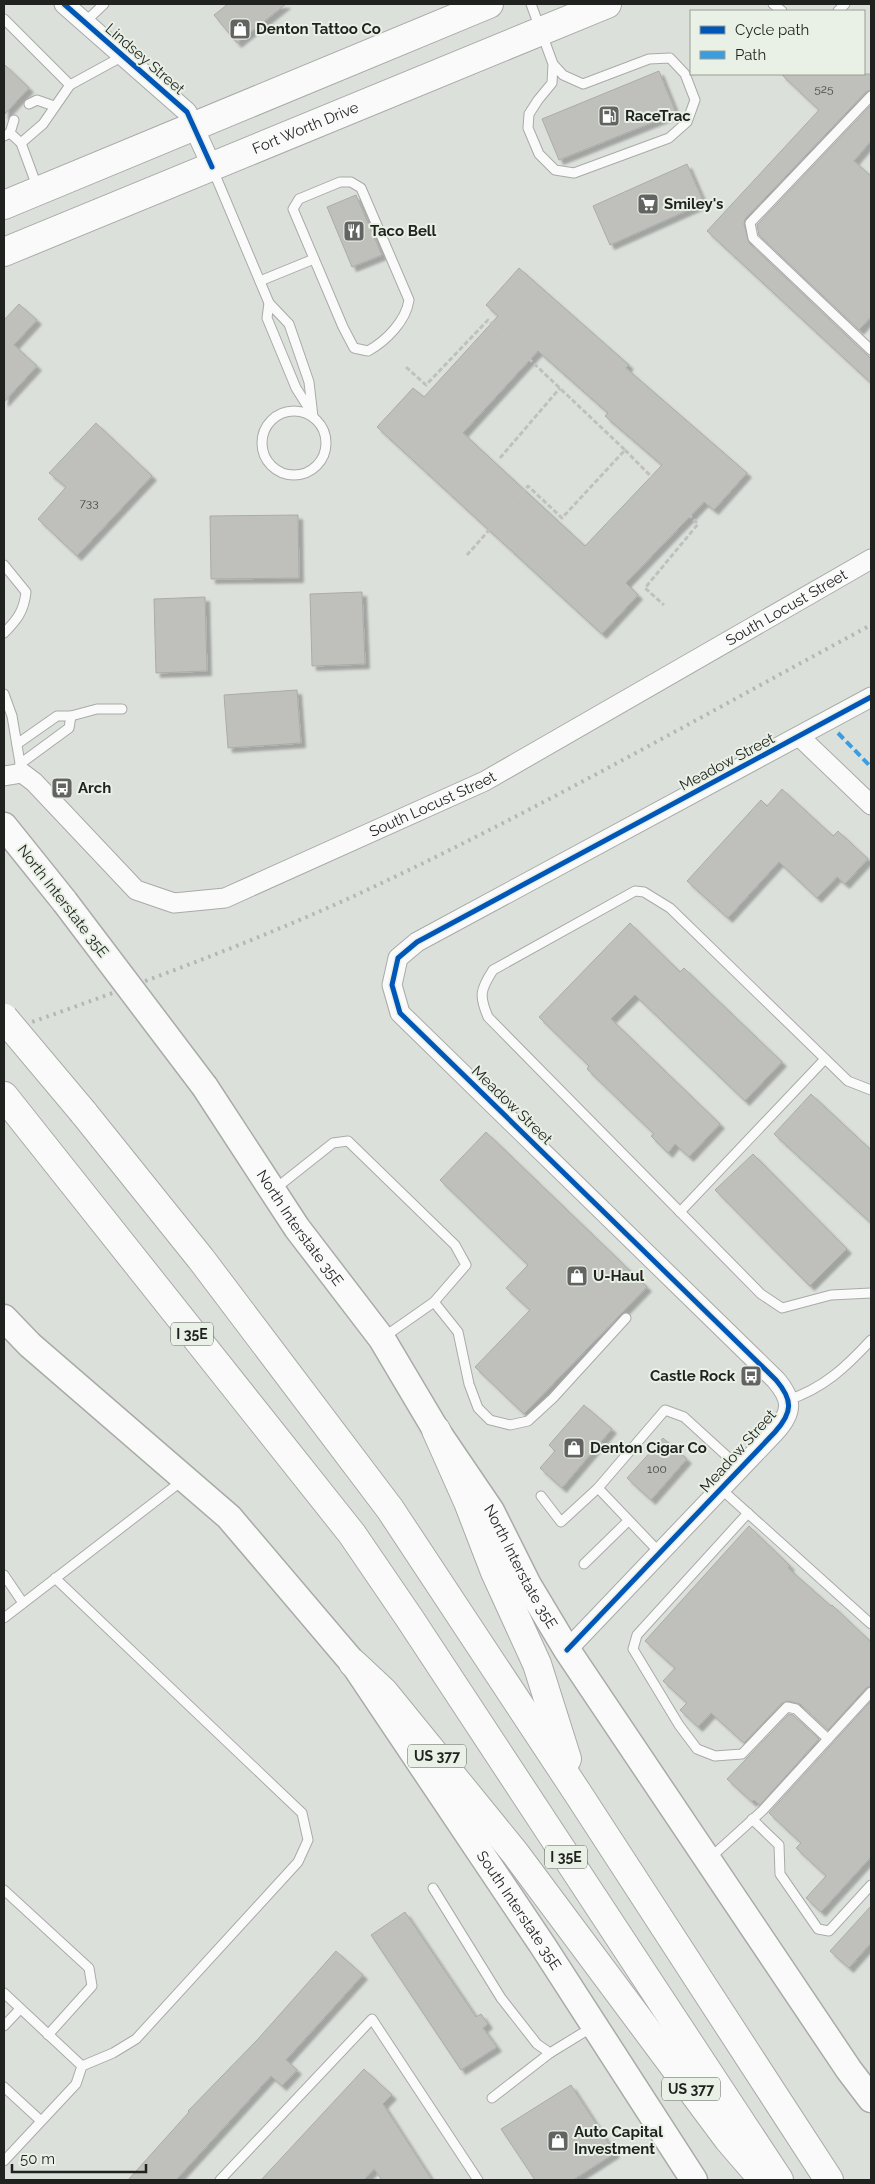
<svg xmlns="http://www.w3.org/2000/svg" width="875" height="2184" font-family="Raleway,sans-serif">
	<style>
		.building { fill: #bfc0bc; stroke: #abaca8; fill-rule: evenodd; filter: url(#shadow) }
		.lines { fill: none; stroke-linecap: round; stroke-linejoin: round }
		.service-casing { stroke: #a8aba7; stroke-width: 11 }
		.minor-casing { stroke: #a8aba7; stroke-width: 21 }
		.secondary-casing { stroke: #a8aba7; stroke-width: 29 }
		.primary-casing { stroke: #a8aba7; stroke-width: 30 }
		.motorway-casing { stroke: #a8aba7; stroke-width: 30 }
		.path { stroke: #bfc0bf; stroke-width: 3; stroke-dasharray: 5 2.5; stroke-linecap: butt }
		.service { stroke: #fafafa; stroke-width: 9 }
		.minor { stroke: #fafafa; stroke-width: 19 }
		.secondary { stroke: #fafafa; stroke-width: 26 }
		.primary { stroke: #fafafa; stroke-width: 28 }
		.motorway { stroke: #fafafa; stroke-width: 28 }
		.rail { stroke: #b6b6b6; stroke-width: 4; stroke-dasharray: 2.5 5; stroke-linecap: butt }
		.secondary-bridge-casing { stroke: #a8aba7; stroke-width: 29; stroke-linecap: butt }
		.motorway-bridge-casing { stroke: #a8aba7; stroke-width: 30; stroke-linecap: butt }
		.secondary-bridge { stroke: #fafafa; stroke-width: 26 }
		.motorway-bridge { stroke: #fafafa; stroke-width: 28 }
		.quiet { stroke: #3c9ce0; stroke-width: 4; stroke-dasharray: 8 4; stroke-linecap: butt }
		.cycleway-casing { stroke: #e9f0e5; stroke-width: 8 }
		.cycleway { stroke: #0057b8; stroke-width: 5 }
		.labels { text-anchor: middle; stroke-width: 4; stroke-linejoin: round; paint-order: stroke }
		.number-label { font-size: 12px; fill: #474a46 }
		.shield { fill: #e9f0e5; stroke: #5c605a; stroke-width: 1 }
		.shield-label { font-size: 14px; font-weight: bold; fill: #1f221e }
		.poi-label { font-size: 15px; font-weight: bold; fill: #1f221e; stroke: #e9f0e5; text-anchor: start }
		.street-label { font-size: 15px; fill: #1f221e; stroke: #e9f0e5 }
	</style>
	<defs>
		<filter id="shadow"><feDropShadow dx="4.5" dy="4.5" stdDeviation="1" flood-color="#0004"/></filter>
	</defs>
	<rect width="100%" height="100%" fill="#dce0db"/>
	<g class="building">
		<polygon points="228,4 286,4 237,43 214,15"/>
		<polygon points="4,64 29,88 4,115"/>
		<polygon points="659,71 676,113 559,160 542,119"/>
		<polygon points="781,74 871,74 871,90 866,92 745,219 744,224 749,243 871,359 871,383 707,231 819,110"/>
		<polygon points="871,105 871,141 854,161 871,176 871,317 859,330 759,235 757,225"/>
		<polygon points="687,164 704,203 610,245 593,206"/>
		<polygon points="356,195 382,255 352,267 327,207"/>
		<path d="M 519,268 L 629,365 L 626,368 L 747,473 L 714,510 L 704,502 L 626,583 L 638,595 L 602,634 L 377,427 L 413,388 L 424,397 L 498,316 L 486,305 ZM 538,351 L 608,413 L 605,416 L 662,465 L 585,546 L 463,433 Z"/>
		<polygon points="19,304 37,320 14,345 37,366 4,402 4,320"/>
		<polygon points="96,423 152,476 77,556 38,519 66,487 49,473"/>
		<polygon points="298,515 299,578 211,579 210,516"/>
		<polygon points="362,592 365,664 312,666 310,594"/>
		<polygon points="205,597 207,671 156,673 154,599"/>
		<polygon points="297,690 301,743 228,748 224,695"/>
		<polygon points="782,789 833,836 838,831 868,859 845,884 837,877 817,898 779,862 728,918 687,881 761,800 767,806"/>
		<polygon points="630,923 680,972 684,968 782,1062 745,1101 635,995 611,1019 720,1124 689,1157 675,1144 668,1153 651,1136 654,1134 587,1069 589,1066 539,1017"/>
		<polygon points="811,1094 871,1150 871,1223 774,1134"/>
		<polygon points="486,1132 647,1287 524,1414 475,1367 530,1310 506,1288 528,1265 440,1180"/>
		<polygon points="753,1154 847,1249 810,1286 715,1190"/>
		<polygon points="584,1405 612,1429 562,1488 540,1468 555,1451 549,1445"/>
		<polygon points="663,1438 687,1459 651,1500 627,1478"/>
		<polygon points="749,1526 790,1566 788,1568 831,1606 832,1605 871,1642 871,1686 866,1688 828,1730 800,1704 788,1701 782,1703 744,1743 711,1713 698,1727 680,1710 687,1703 663,1681 675,1668 645,1641"/>
		<polygon points="871,1701 871,1857 821,1912 806,1898 826,1876 796,1848 801,1843 769,1813"/>
		<polygon points="789,1714 793,1715 819,1739 760,1805 754,1800 752,1802 727,1779"/>
		<polygon points="871,1906 871,1943 849,1968 830,1951"/>
		<polygon points="405,1912 476,2017 481,2014 488,2024 483,2028 497,2047 461,2070 371,1935"/>
		<polygon points="336,1951 363,1975 286,2060 297,2070 282,2086 271,2076 176,2180 128,2180 189,2112 188,2111 258,2039"/>
		<polygon points="364,2069 392,2095 383,2104 432,2180 382,2180 374,2169 364,2180 261,2180"/>
		<polygon points="571,2085 615,2153 573,2180 535,2180 501,2129"/>
	</g>
	<g class="lines">
		<g class="service-casing">
			<g id="service">
				<polyline points="531,4 553,64 552,83 538,100 529,114 528,128 539,154 555,170 574,173 669,138 687,122 695,100 685,74 670,58 649,59 583,84 563,75 553,64"/>
				<polyline points="773,4 782,11"/>
				<polyline points="838,11 845,4"/>
				<polyline points="4,19 70,85 123,56"/>
				<polyline points="85,22 104,4"/>
				<polyline points="871,96 750,223 753,238 871,350"/>
				<polyline points="29,104 37,100 54,106"/>
				<polyline points="10,133 14,120"/>
				<polyline points="4,136 10,133 21,143"/>
				<polyline points="213,170 269,303 289,324 309,382 313,417"/>
				<path d="M 340,182 L 351,182 L 361,188 L 409,300 C 406,321 386,341 368,351 L 354,348 L 343,327 L 293,209 L 299,199 Z"/>
				<polyline points="38,189 21,143 43,124 70,85"/>
				<polyline points="260,281 314,259"/>
				<polyline points="269,303 267,318 296,388 310,410"/>
				<circle cx="294" cy="443" r="32"/>
				<path d="M 4,565 L 26,592 C 24,611 17,620 4,633"/>
				<polyline points="4,694 12,716 21,769"/>
				<polyline points="71,716 97,709 122,709"/>
				<polyline points="17,744 57,716 71,716 69,728 20,764"/>
				<path d="M 871,1090 L 848,1081 L 670,908 L 644,892 L 635,891 L 493,970 C 480,990 479,996 488,1017 L 761,1294 L 782,1308 L 831,1295 L 871,1293"/>
				<polyline points="273,1187 280,1185 333,1143 348,1141 455,1245 466,1265 434,1302 384,1337"/>
				<polyline points="680,1212 825,1059"/>
				<polyline points="434,1302 458,1332 469,1384 478,1408 490,1420 510,1425 528,1421 553,1398 626,1318"/>
				<path d="M 788,1400 C 824,1388 846,1367 871,1340"/>
				<polyline points="721,1489 871,1624"/>
				<polyline points="541,1496 561,1522 598,1488"/>
				<polyline points="748,1513 637,1635 633,1649 679,1725 697,1749 715,1756 742,1754 787,1707 796,1709 828,1739"/>
				<polyline points="660,1553 598,1488 665,1410 684,1417 741,1469"/>
				<polyline points="584,1564 628,1521"/>
				<polyline points="4,1575 23,1603"/>
				<polyline points="55,1578 302,1813 308,1840 298,1862 136,2039 113,2053 82,2066"/>
				<polyline points="4,1618 183,1480"/>
				<polyline points="752,1819 779,1845 780,1874 818,1929 829,1931 871,1885"/>
				<polyline points="710,1858 763,1810 871,1692"/>
				<polyline points="433,1888 501,1998 537,2044 550,2053 594,2026"/>
				<polyline points="4,1890 89,1968 92,1986 48,2035"/>
				<polyline points="4,1993 82,2066 76,2084 4,2161"/>
				<polyline points="4,2026 20,2009"/>
				<polyline points="4,2087 41,2121"/>
				<polyline points="492,2098 550,2053"/>
				<polyline points="220,2180 372,2019 478,2180"/>
			</g>
		</g>
		<g class="minor-casing">
			<g id="minor">
				<polyline points="64,4 187,112 212,167"/>
				<polyline points="800,737 871,805"/>
				<path id="s1" d="M 4,776 L 22,773 L 34,782 L 136,890 L 174,903 L 225,898 L 485,781 L 871,559"/>
				<path d="M 567,1650 L 775,1432 C 793,1412 793,1400 776,1380 L 400,1013 L 392,985 L 398,958 L 417,942 L 871,697"/>
			</g>
		</g>
		<g class="secondary-casing">
			<g id="secondary">
				<polyline points="4,826 65,902"/>
				<path id="s2" d="M 205,1087 L 297,1228 L 382,1339 L 436,1430 L 491,1511 L 528,1585 L 567,1650 L 849,2070 L 871,2099"/>
				<path id="s3" d="M 4,1318 L 30,1345 L 229,1517 L 353,1663 L 543,1946 L 694,2180"/>
			</g>
		</g>
		<g class="primary-casing">
			<g id="primary">
				<polyline points="4,205 489,4"/>
				<path id="s4" d="M 4,252 L 607,4"/>
			</g>
		</g>
		<g class="motorway-casing">
			<g id="motorway">
				<polyline points="4,1096 352,1534 410,1619 779,2180"/>
				<polyline points="83,1112 201,1259 390,1509 577,1792 829,2180"/>
				<polyline points="436,1430 468,1502 495,1572 537,1664 567,1759"/>
				<polyline points="353,1663 384,1692 515,1853 728,2139 753,2168"/>
			</g>
		</g>
		<g class="path">
			<polyline points="406,367 426,385 488,320 625,450 562,518 528,486 467,555"/>
			<polyline points="625,450 698,524 645,588 664,605"/>
			<polyline points="500,458 560,388"/>
		</g>
		<use href="#service" class="service"/>
		<use href="#minor" class="minor"/>
		<use href="#secondary" class="secondary"/>
		<use href="#primary" class="primary"/>
		<use href="#motorway" class="motorway"/>
		<path class="rail" d="M 4,1032 C 122,990 240,948 354,896 C 531,814 700,717 871,625"/>
		<g class="secondary-bridge-casing">
			<polyline id="secondary-bridge" points="65,902 205,1087"/>
		</g>
		<g class="motorway-bridge-casing">
			<polyline id="motorway-bridge" points="4,1018 83,1112"/>
		</g>
		<use href="#secondary-bridge" class="secondary-bridge"/>
		<use href="#motorway-bridge" class="motorway-bridge"/>
		<polyline class="quiet" points="838,733 871,767"/>
		<g class="cycleway-casing">
			<g id="cycleway">
				<polyline points="64,4 187,112 212,167"/>
				<path d="M 567,1650 L 775,1432 C 793,1412 793,1400 776,1380 L 400,1013 L 392,985 L 398,958 L 417,942 L 871,697"/>
			</g>
		</g>
		<use href="#cycleway" class="cycleway"/>
	</g>
	<defs>
		<g id="shop-square" transform="scale(1.125)"><rect x="-9" y="-9" width="18" height="18" rx="4" fill="#616460" stroke="#e9f0e5"/><path d="M-5-2.5h2.3a2.7 3.5 0 0 1 5.4 0H5L5.5 6h-11ZM-1.5-2.5h3a1.5 2.3 0 0 0-3 0Z" fill="#fff"/></g>
		<g id="fuel-square" transform="scale(1.125)"><rect x="-9" y="-9" width="18" height="18" rx="4" fill="#616460" stroke="#e9f0e5"/><path d="M-5.5-6h7V0h2V4h1.3V-2.5L3-4.5l.8-.8L6-3V5H2.5V1h-1V6h-7ZM-4.2-4.7v3.2H.2V-4.7Z" fill="#fff"/></g>
		<g id="supermarket-square" transform="scale(1.125)"><rect x="-9" y="-9" width="18" height="18" rx="4" fill="#616460" stroke="#e9f0e5"/><path d="M-6-5.5h2.5l.6 2H6L4.5 2H-2.5L-4.4-4H-6ZM-1.5 3.2a1.3 1.3 0 1 0 .1 0ZM3 3.2a1.3 1.3 0 1 0 .1 0Z" fill="#fff"/></g>
		<g id="restaurant-square" transform="scale(1.125)"><rect x="-9" y="-9" width="18" height="18" rx="4" fill="#616460" stroke="#e9f0e5"/><path d="M-5-6h1v4h1v-4h1v4h1v-4h1v5L-1.5 .5V6h-2V.5L-5-1ZM5-6V6H3V1.5H1.5Q1.5-4 5-6Z" fill="#fff"/></g>
		<g id="bus-square" transform="scale(1.125)"><rect x="-9" y="-9" width="18" height="18" rx="4" fill="#616460" stroke="#e9f0e5"/><path d="M-5-6H5V4H4V6H2V4H-2V6H-4V4H-5ZM-3.5-4V0h7V-4ZM-3.5 1.2v1.5H-2V1.2ZM2 1.2v1.5H3.5V1.2Z" fill="#fff"/></g>
	</defs>
	<g fill-rule="evenodd">
		<use href="#shop-square" x="240" y="29"/>
		<use href="#fuel-square" x="609" y="116"/>
		<use href="#supermarket-square" x="648" y="204"/>
		<use href="#restaurant-square" x="354" y="231"/>
		<use href="#bus-square" x="62" y="788"/>
		<use href="#shop-square" x="577" y="1276"/>
		<use href="#bus-square" x="751" y="1376"/>
		<use href="#shop-square" x="574" y="1448"/>
		<use href="#shop-square" x="558" y="2141"/>
	</g>
	<g class="labels">
		<g class="number-label">
			<text x="824" y="93">525</text>
			<text x="89" y="507">733</text>
			<text x="657" y="1473">100</text>
		</g>
		<g class="shield">
			<rect x="171" y="1322.5" width="42" height="23" rx="4"/>
			<rect x="408" y="1744.5" width="58" height="23" rx="4"/>
			<rect x="545" y="1845.5" width="42" height="23" rx="4"/>
			<rect x="662" y="2077.5" width="58" height="23" rx="4"/>
		</g>
		<g class="shield-label">
			<text x="192" y="1339">I 35E</text>
			<text x="437" y="1761">US 377</text>
			<text x="566" y="1862">I 35E</text>
			<text x="691" y="2094">US 377</text>
		</g>
		<g class="poi-label">
			<text x="256" y="34">Denton Tattoo Co</text>
			<text x="625" y="121">RaceTrac</text>
			<text x="664" y="209">Smiley's</text>
			<text x="370" y="236">Taco Bell</text>
			<text x="78" y="793">Arch</text>
			<text x="593" y="1281">U-Haul</text>
			<text x="735" y="1381" text-anchor="end">Castle Rock</text>
			<text x="590" y="1453">Denton Cigar Co</text>
			<text x="574" y="2137">Auto Capital<tspan x="574" dy="17">Investment</tspan></text>
		</g>
		<g class="street-label">
			<text transform="translate(145 59) rotate(41)" y="5">Lindsey Street</text>
			<text dy="5" stroke="none"><textPath href="#s4" startOffset="326">Fort Worth Drive</textPath></text>
			<text dy="5" stroke="none"><textPath href="#s1" startOffset="906">South Locust Street</textPath></text>
			<text transform="translate(727 762) rotate(-28)" y="5">Meadow Street</text>
			<text dy="5" stroke="none"><textPath href="#s1" startOffset="501">South Locust Street</textPath></text>
			<text transform="translate(63 901) rotate(52)" y="5">North Interstate 35E</text>
			<text transform="translate(512 1105) rotate(44)" y="5">Meadow Street</text>
			<text dy="5" stroke="none"><textPath href="#s2" startOffset="170">North Interstate 35E</textPath></text>
			<text transform="translate(738 1451) rotate(-48)" y="5">Meadow Street</text>
			<text dy="5" stroke="none"><textPath href="#s2" startOffset="575">North Interstate 35E</textPath></text>
			<text dy="5" stroke="none"><textPath href="#s3" startOffset="790">South Interstate 35E</textPath></text>
		</g>
	</g>
	<rect width="875" height="2184" fill="none" stroke="#1f221e" stroke-width="10"/>
	<rect x="690" y="10" width="175" height="65" fill="#e9f0e5" stroke="#989e95"/>
	<rect x="700" y="26" width="25" height="8" fill="#0057b8" stroke="#989e95"/>
	<text x="735" y="35" font-size="15" fill="#1f221e">Cycle path</text>
	<rect x="700" y="51" width="25" height="8" fill="#3c9ce0" stroke="#989e95"/>
	<text x="735" y="60" font-size="15" fill="#1f221e">Path</text>
	<path d="M12 2164v8h134v-8" fill="none" stroke="#1f221e" stroke-width="2.5"/>
	<text x="20" y="2164" font-size="15" fill="#1f221e" stroke="#e9f0e5" stroke-width="4" paint-order="stroke">50 m</text>
</svg>
